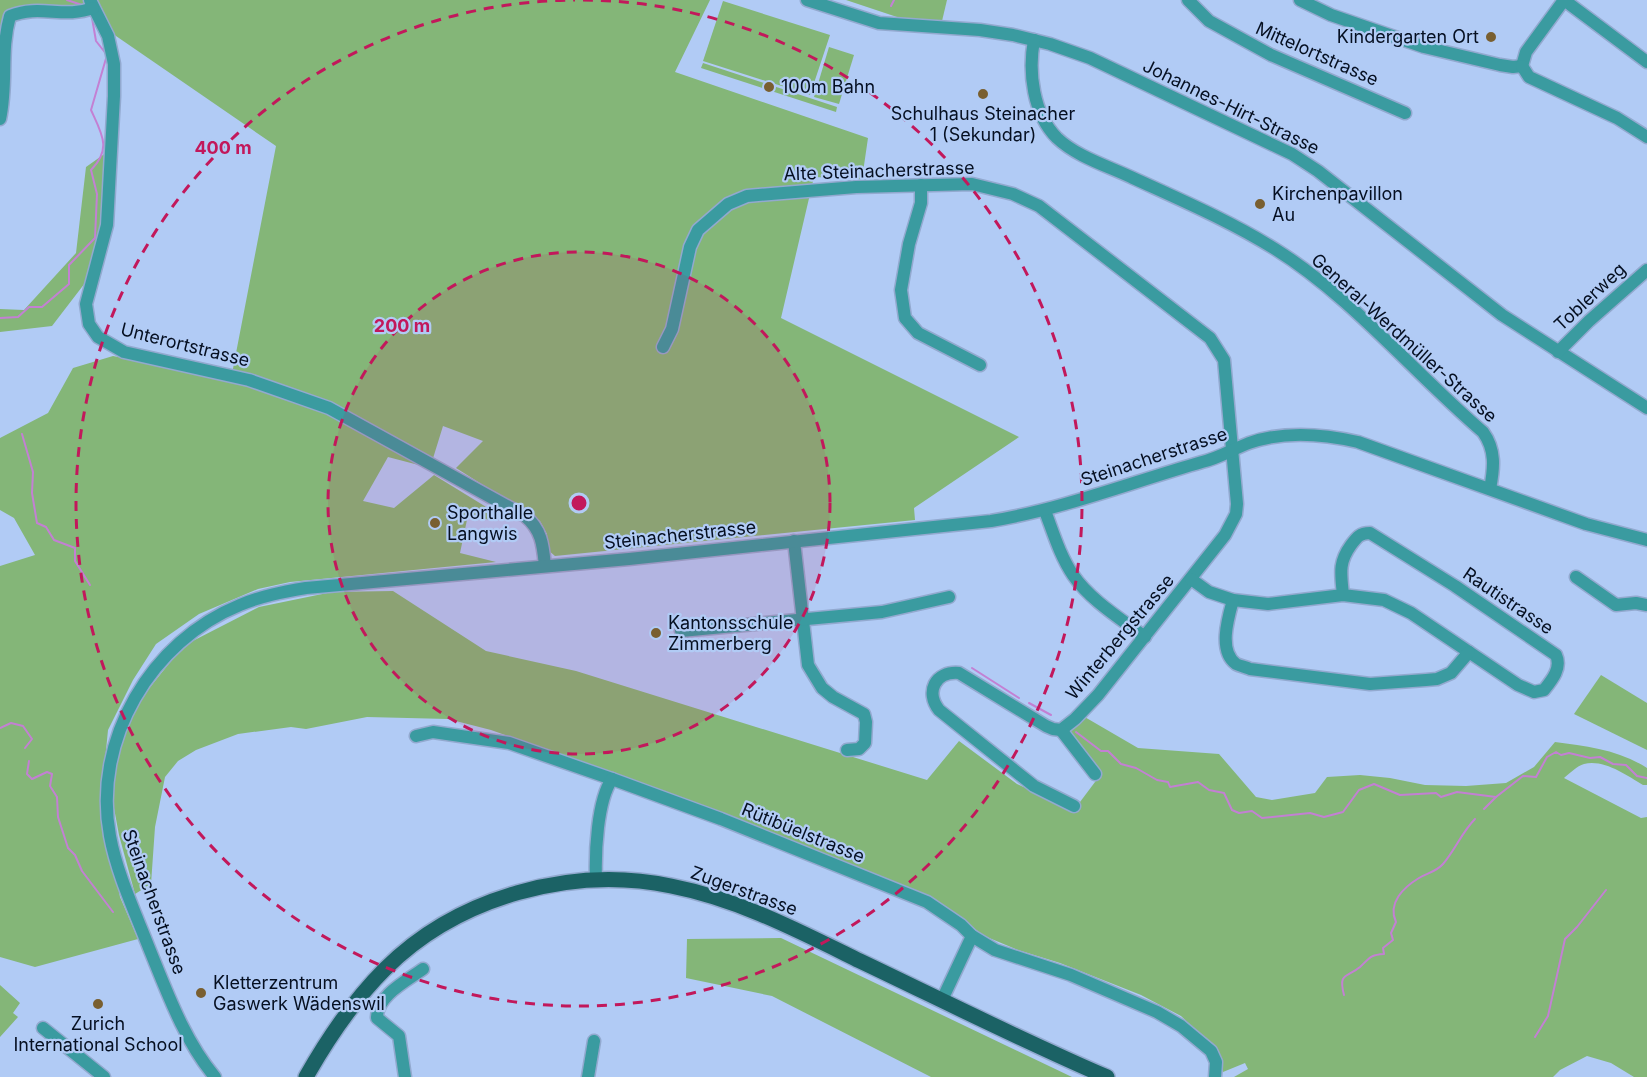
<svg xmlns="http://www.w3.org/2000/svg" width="1647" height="1077" font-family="Inter,sans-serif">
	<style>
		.green { fill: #84b678 }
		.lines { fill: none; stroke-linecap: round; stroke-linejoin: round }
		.stream { stroke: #c380d3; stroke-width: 2 }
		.minor-casing { stroke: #92a9cf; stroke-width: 15 }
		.major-casing { stroke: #92a9cf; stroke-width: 18 }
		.minor { stroke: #3a9ba0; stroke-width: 12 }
		.major { stroke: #1b6265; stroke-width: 15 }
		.ring { fill: none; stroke: #c2185b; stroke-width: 3; stroke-dasharray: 10 8 }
		.poi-dot { fill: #795f30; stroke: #b1cbf5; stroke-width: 2 }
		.labels { text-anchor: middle; stroke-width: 4.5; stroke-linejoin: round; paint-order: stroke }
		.poi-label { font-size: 18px; fill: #050f21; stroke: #b1cbf5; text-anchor: start }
		.street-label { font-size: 18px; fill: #050f21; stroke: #b1cbf5 }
		.centre { fill: #c2185b; stroke: #b1cbf5; stroke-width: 3 }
		.ring-label { font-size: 18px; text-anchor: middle; font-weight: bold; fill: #c2185b; stroke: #b1cbf5; stroke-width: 4.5; stroke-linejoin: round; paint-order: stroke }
	</style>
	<rect width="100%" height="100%" fill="#b1cbf5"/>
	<g class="green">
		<polygon points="0,0 710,0 675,72 868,138 862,179 814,177 781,318 1019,437 914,508 915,520 555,556 548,550 547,534 540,521 456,468 483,441 443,426 430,468 388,457 363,501 394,508 434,475 496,513 490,520 468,515 460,553 496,562 290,582 258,589 199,614 156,644 133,680 108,730 103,781 108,836 120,897 138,939 35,967 0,957 0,566 35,555 14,518 0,510 0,438 48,413 73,368 113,356 231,379 276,146 116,36 85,6 80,10 33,4 14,8 10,16 0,60"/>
		<polygon points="846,0 947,0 942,21 906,20"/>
		<polygon points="723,1 830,35 810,95 703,61"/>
		<polygon points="829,47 854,55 839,104 814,97"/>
		<polygon points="703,63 837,107 836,112 701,68"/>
		<polygon points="110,150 107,203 85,283 52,326 0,332 0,309 24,310 76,253 86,167"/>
		<path d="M 393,591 L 486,651 L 576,671 L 927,780 L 959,741 L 1017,784 L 1074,810 L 1098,778 L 1068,735 L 1083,716 L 1138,748 L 1219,754 L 1256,797 L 1272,800 L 1315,793 L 1327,777 L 1360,775 L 1390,778 L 1425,785 L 1466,786 L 1506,783 L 1534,767 L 1555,742 C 1587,746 1619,750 1647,768 L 1647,785 L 1643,785 C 1626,775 1604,759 1584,764 C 1577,766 1570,773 1564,778 L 1641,818 L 1647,817 L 1647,1077 L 1634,1077 L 1611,1063 L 1587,1056 L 1560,1070 L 1553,1077 L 1234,1077 L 1248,1069 L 1245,1063 L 1223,1072 L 1216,1049 L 1181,1016 L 1141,995 L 1060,963 L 1018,950 L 982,935 L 965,920 L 926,895 L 706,807 L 491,730 L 448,719 L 367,717 L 306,729 L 291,727 L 238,734 L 196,750 L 178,761 L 165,777 L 155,827 L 151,884 L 135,894 L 119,835 L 109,781 L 131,711 L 183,646 L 259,607 L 332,592 Z"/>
		<polygon points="1601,675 1647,703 1647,750 1574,714"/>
		<polygon points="781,938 1072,1077 931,1077 772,996 686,978 687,939"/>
		<polygon points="0,985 20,1003 13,1013 18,1017 0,1037"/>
	</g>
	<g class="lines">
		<g class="stream">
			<polyline points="67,0 82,5"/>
			<polyline points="891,6 894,0"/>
			<path d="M 0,318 L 18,317 L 29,307 L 42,307 L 69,284 L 69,265 L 95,238 L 97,194 L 91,170 C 112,149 102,134 91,110 L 107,55 L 96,41 L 92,18"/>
			<polyline points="22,434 33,472 32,493 37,523 46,527 54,540 75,548 75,561 90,585"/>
			<polyline points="972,668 1019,698"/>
			<polyline points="1029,703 1051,715"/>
			<polyline points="0,728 11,723 23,726 32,739 25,748"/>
			<polyline points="1076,732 1101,751 1108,751 1121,764 1136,768 1157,780 1168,782 1170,787 1198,782 1209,790 1224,793 1232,810 1239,813 1252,811 1262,818 1310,813 1324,817 1343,812 1359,790 1374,784 1400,795 1436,793 1441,797 1457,792 1496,797"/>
			<polyline points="29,761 27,774 32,779 47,772 52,774 50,786 57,797 58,817 68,848 75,855 82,871 113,912"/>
			<polyline points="1484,809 1496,797 1523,776 1536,777 1547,757 1556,752 1561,755 1569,753 1590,758 1600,757 1613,764 1626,765 1637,776 1647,778"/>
			<path d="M 1344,995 C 1338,972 1347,978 1360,967 C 1370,958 1369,955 1384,954 L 1383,948 L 1393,940 L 1391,933 L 1396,922 C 1387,903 1404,887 1419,878 C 1427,873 1436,872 1443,864 C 1455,850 1462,832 1475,819"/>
			<polyline points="1535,1037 1548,1016 1565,939 1577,927 1606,890"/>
		</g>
		<g class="minor-casing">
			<g id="minor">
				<path d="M 90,0 L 108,36 L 114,64 L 114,96 L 107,225 L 86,304 L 89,324 L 98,337 L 124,352 L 249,380 L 329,408 L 525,516 C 542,530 543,546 545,566"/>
				<polyline points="807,0 879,23 980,30 1013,35 1050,44 1090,58 1292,154 1318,171 1502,315 1647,408"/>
				<polyline points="1188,0 1209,21 1271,55 1405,113"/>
				<polyline points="1300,0 1331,15 1424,47 1500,65 1513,67 1522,66"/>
				<path d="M 1034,40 C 1028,72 1033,114 1057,138 C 1077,157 1108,166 1133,178 C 1181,200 1230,221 1275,249 C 1352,297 1414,373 1483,432 C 1496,450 1494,468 1490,489"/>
				<polyline points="1522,66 1526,52 1564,0 1647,62"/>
				<polyline points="1522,66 1529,77 1617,118 1647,137"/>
				<path d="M 0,119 C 8,82 0,52 10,16 C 40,4 64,19 93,8"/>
				<polyline points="921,185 921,203 909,244 901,290 905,318 918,333 980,365"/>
				<path d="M 663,347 L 672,329 L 690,247 L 698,230 L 728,204 L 747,196 L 856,187 L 972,184 L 1013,194 L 1039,206 L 1210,338 L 1224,360 L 1237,504 L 1236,514 L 1225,535 L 1098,695 L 1075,719 L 1061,730 L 1053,729 L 1046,726 L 959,673 C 935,671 925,692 939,710 L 1034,786 L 1074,806"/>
				<polyline points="1558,352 1589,321 1647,270"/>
				<path d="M 1045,511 C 1053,532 1060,556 1073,575 C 1090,600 1121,619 1145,637"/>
				<polyline points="794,541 808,665 822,688 833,697 864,714 866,722 865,743 859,749 847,750"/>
				<polyline points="1576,577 1616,605 1636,603 1647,605"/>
				<path d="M 1191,579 L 1209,592 L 1233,600 L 1268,604 L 1343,595 L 1384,600 L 1411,613 L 1518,685 L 1534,692 L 1544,690 C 1552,680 1562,668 1556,655 L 1455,586 L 1370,533 C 1360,533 1357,537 1351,545 C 1338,563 1341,574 1343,595"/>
				<path d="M 1233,600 C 1228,618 1218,651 1236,664 C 1240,666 1246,667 1250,669 L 1370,684 L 1426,680 L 1437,679 L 1451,673 L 1469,652"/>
				<polyline points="681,631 882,612 949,597"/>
				<polyline points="1061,730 1095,774"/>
				<polyline points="416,736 433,732 509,743 612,779"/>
				<path d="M 596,880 C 595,853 597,801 612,779 L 721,819 L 927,902 L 961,925 L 972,936 L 995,950 L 1071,975 L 1157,1012 L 1181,1026 L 1211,1051 L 1216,1062 L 1215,1077"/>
				<polyline points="942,1000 972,936"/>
				<polyline points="43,1028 104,1077"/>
				<path d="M 215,1077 C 184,1040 167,992 149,948 C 135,912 117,874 110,836 C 92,740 151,641 240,605 C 261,596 283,592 306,588 L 629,559 L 991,521 C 1063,509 1132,482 1202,462 C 1219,458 1233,449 1249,443 C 1283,431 1323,434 1358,442 L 1586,524 L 1647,540"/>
				<path d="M 405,1077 L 399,1036 L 377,1018 C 376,996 408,980 423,969"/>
				<polyline points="588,1077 594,1041"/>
			</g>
		</g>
		<g class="major-casing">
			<path id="major" d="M 306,1077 C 328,1038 353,1001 385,969 C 457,897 572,865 671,886 C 738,899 799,931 860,961 C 942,1000 1023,1041 1107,1077"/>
		</g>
		<use href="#minor" class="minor"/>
		<use href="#major" class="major"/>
	</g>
	<circle cx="579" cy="503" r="251" fill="#c2185b" fill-opacity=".12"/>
	<g class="ring">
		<circle cx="579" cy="503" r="251"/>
		<path d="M583 0A503 503 0 1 1 575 0"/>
	</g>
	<g class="poi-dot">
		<circle cx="1491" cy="37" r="6"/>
		<circle cx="769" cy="87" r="6"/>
		<circle cx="983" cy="94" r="6"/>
		<circle cx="1260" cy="204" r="6"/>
		<circle cx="435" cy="523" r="6"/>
		<circle cx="656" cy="633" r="6"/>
		<circle cx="201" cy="993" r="6"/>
		<circle cx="98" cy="1004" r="6"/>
	</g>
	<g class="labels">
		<g class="poi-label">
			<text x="1479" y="43" text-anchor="end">Kindergarten Ort</text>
			<text x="781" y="93">100m Bahn</text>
			<text x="983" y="120" text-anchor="middle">Schulhaus Steinacher<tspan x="983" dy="21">1 (Sekundar)</tspan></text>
			<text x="1272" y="200">Kirchenpavillon<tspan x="1272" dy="21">Au</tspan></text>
			<text x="447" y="519">Sporthalle<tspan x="447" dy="21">Langwis</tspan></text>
			<text x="668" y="629">Kantonsschule<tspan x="668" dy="21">Zimmerberg</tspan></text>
			<text x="213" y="989">Kletterzentrum<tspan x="213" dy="21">Gaswerk Wädenswil</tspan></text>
			<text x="98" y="1030" text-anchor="middle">Zurich<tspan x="98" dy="21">International School</tspan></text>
		</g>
		<g class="street-label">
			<text transform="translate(1317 54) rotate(24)" y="6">Mittelortstrasse</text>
			<text transform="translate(1231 107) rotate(26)" y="6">Johannes-Hirt-Strasse</text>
			<text transform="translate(879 171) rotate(-2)" y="6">Alte Steinacherstrasse</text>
			<text transform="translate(1590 297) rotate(-43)" y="6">Toblerweg</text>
			<text transform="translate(1404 338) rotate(42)" y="6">General-Werdmüller-Strasse</text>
			<text transform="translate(185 345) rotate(14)" y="6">Unterortstrasse</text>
			<text transform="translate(1154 457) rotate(-18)" y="6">Steinacherstrasse</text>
			<text transform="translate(680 535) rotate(-6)" y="6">Steinacherstrasse</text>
			<text transform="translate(1508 601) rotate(34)" y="6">Rautistrasse</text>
			<text transform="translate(1120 637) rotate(-50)" y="6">Winterbergstrasse</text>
			<text transform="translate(803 833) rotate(22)" y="6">Rütibüelstrasse</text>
			<text transform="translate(744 891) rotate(20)" y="6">Zugerstrasse</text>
			<text transform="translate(154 902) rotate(70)" y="6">Steinacherstrasse</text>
		</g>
	</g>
	<circle cx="579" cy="503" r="9" class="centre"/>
	<g class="ring-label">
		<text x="223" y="154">400 m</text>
		<text x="402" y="332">200 m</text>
	</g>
</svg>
